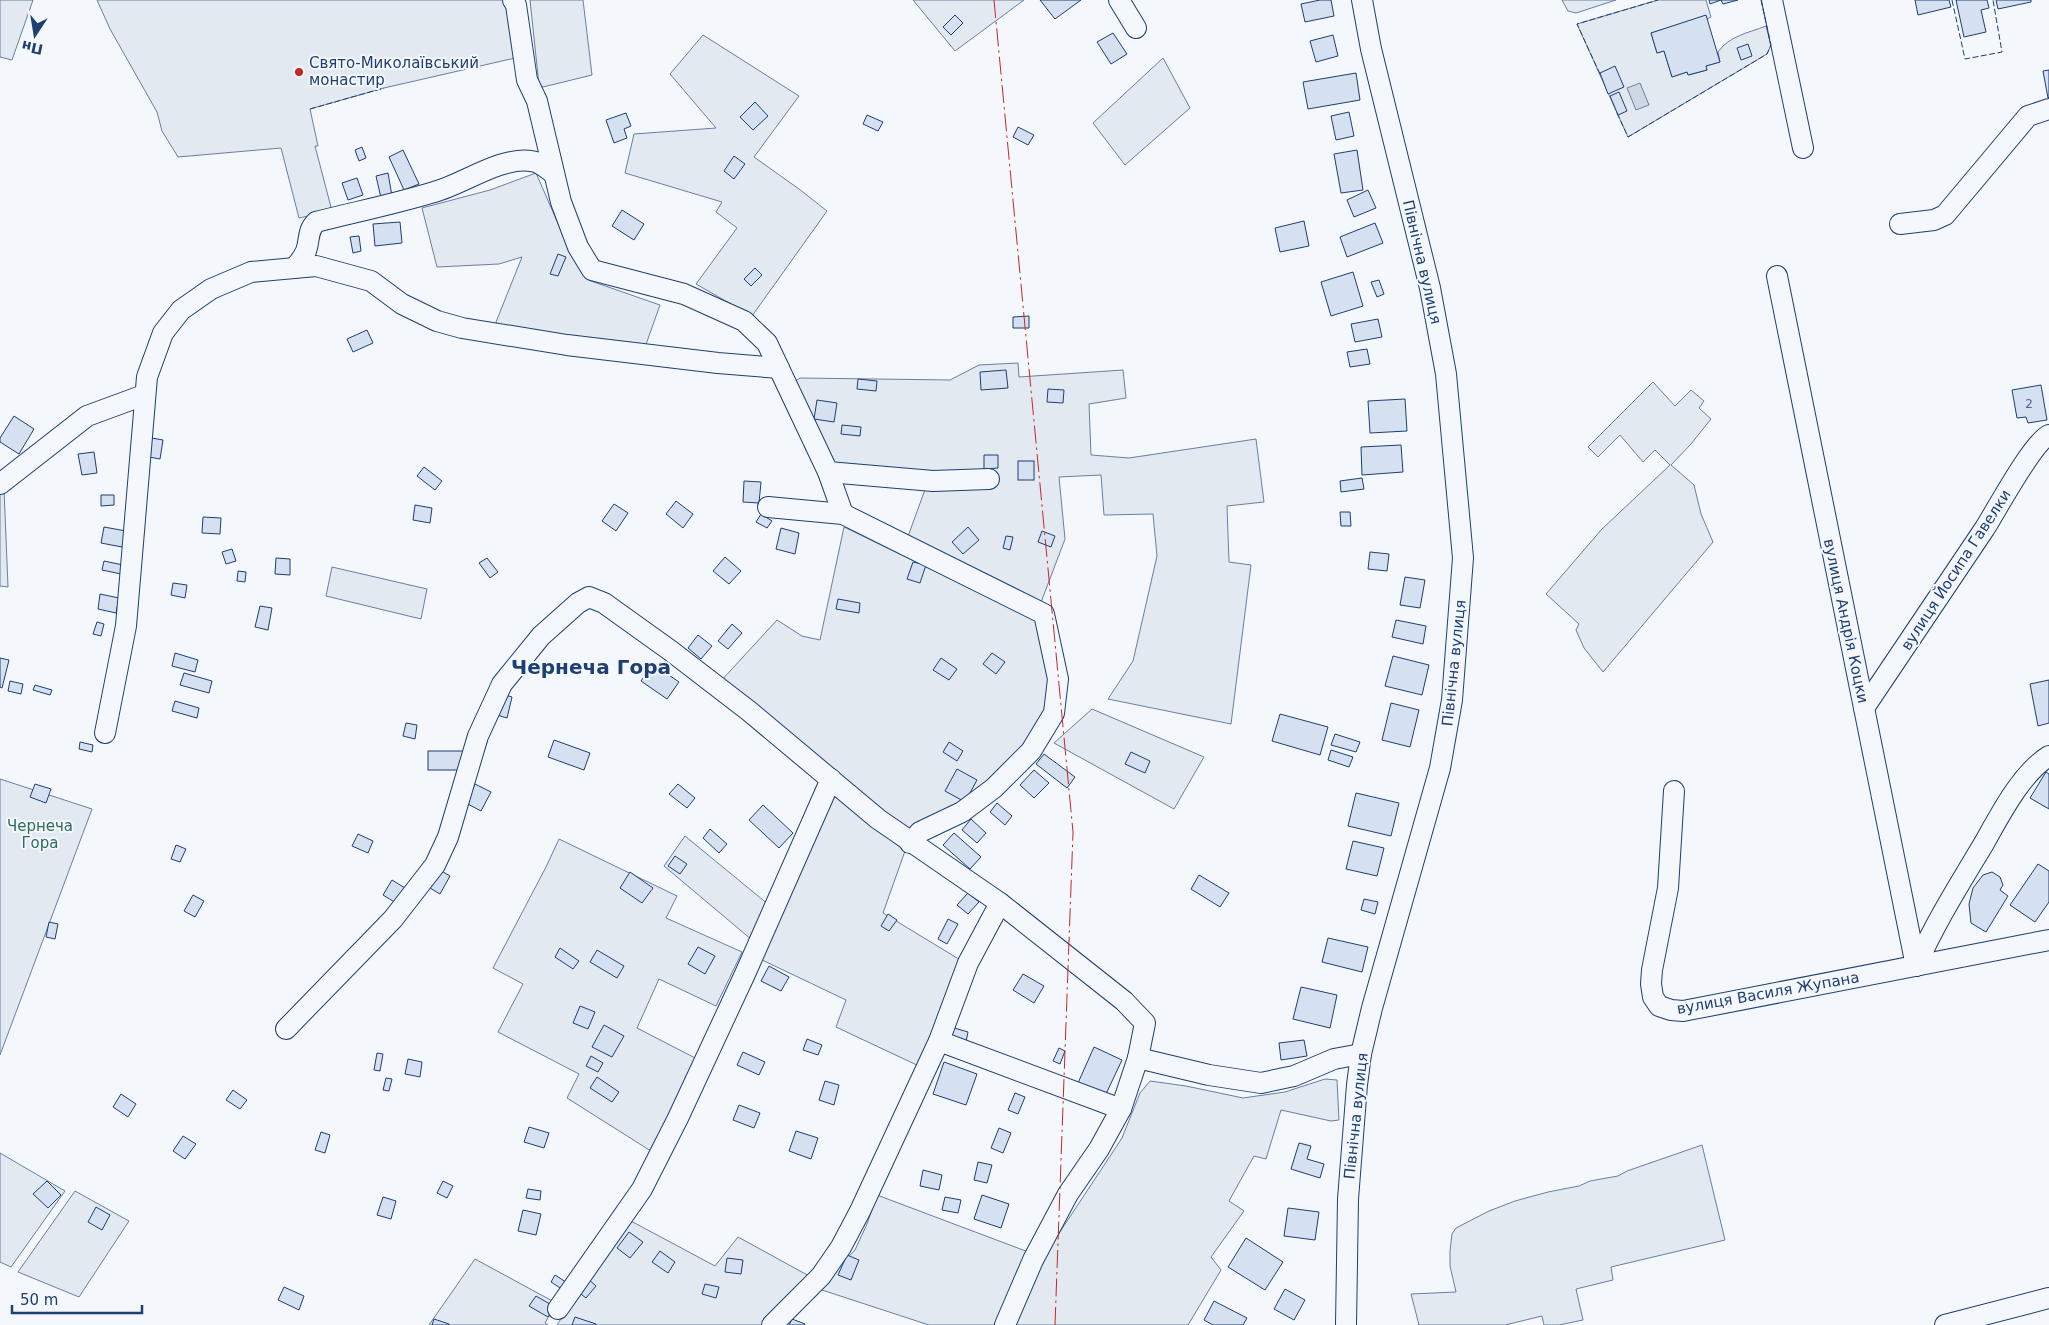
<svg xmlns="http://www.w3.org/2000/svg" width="2049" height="1325" font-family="'DejaVu Sans',sans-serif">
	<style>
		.green { fill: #e3e9f0; stroke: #687fa3 }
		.water { fill: #cfd7e4; stroke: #687fa3 }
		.building { fill: #d5e0f0; stroke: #1d3f73 }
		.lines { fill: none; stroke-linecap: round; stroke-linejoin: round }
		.minor-casing { stroke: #1d3f73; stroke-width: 22 }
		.minor { stroke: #f4f7fb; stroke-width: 20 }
		.fence { stroke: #1d3f73; stroke-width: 1; stroke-dasharray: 6 2.5; stroke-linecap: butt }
		.power { stroke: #c62828; stroke-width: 1; stroke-dasharray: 18 4 2.5 4; stroke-linecap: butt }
		.poi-dot { fill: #c62828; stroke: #f4f7fb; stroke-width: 2 }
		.labels { text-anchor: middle; stroke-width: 4; stroke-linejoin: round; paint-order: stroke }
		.number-label { font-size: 12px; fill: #4b6792 }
		.poi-label { font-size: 15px; fill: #1d3f73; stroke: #f4f7fb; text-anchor: start }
		.street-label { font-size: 15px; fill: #1d3f73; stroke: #f4f7fb }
		.park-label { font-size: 15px; fill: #2c6c60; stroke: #f4f7fb }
		.district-label { font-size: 20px; font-weight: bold; fill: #1d3f73; stroke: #f4f7fb }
	</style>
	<rect width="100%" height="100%" fill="#f4f7fb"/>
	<g class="green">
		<polygon points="0,0 33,0 12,60 0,57"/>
		<polygon points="97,0 513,0 515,58 384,88 310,109 318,146 315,146 332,211 299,218 281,148 178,157 162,131 157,112 110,29"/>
		<polygon points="530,0 583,0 592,75 543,87 539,85"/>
		<polygon points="913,0 1024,0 955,51"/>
		<polygon points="1562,0 1616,0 1576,13 1568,11"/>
		<path d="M 1658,0 L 1706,0 L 1711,17 L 1707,19 L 1706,16 L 1651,33 L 1657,53 L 1664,51 L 1672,77 L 1687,72 L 1689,75 L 1707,70 L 1706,66 L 1720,62 L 1718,52 C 1729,36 1748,33 1766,26 L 1771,45 L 1767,54 L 1628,137 L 1577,24 Z"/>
		<polygon points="703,35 799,96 754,157 799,189 827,211 752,316 696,284 737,228 716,212 722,202 625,173 634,134 716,128 670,74"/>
		<polygon points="1163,58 1190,108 1125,165 1093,123"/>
		<polygon points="536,173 567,244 588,280 660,305 644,350 499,326 496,322 522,257 499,264 437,267 422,208 490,190"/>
		<polygon points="1018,363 1019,377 1123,370 1126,398 1089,404 1091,455 1129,458 1256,439 1264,502 1227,506 1229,562 1251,565 1231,724 1108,699 1133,661 1157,556 1153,514 1104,515 1101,475 1059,477 1065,539 1040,605 907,539 926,487 835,467 794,382 800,378 950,380 979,365"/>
		<polygon points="1653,382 1675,406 1691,390 1704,401 1699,408 1711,419 1691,444 1671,465 1694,485 1701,514 1713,542 1603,672 1584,648 1576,630 1579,624 1546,594 1602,529 1670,465 1655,450 1643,462 1620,435 1598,457 1588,447"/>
		<polygon points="0,489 4,489 8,587 0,586"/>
		<polygon points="844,527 1037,621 1052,679 1048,711 1040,727 979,794 948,812 907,830 720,682 777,620 802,636 820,640"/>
		<polygon points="332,567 427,589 421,619 326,596"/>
		<polygon points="1092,709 1204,757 1174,809 1054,743"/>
		<polygon points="0,779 92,809 0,1055"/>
		<polygon points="835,796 905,851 883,913 962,961 921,1067 836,1027 846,1000 758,958 821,821"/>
		<polygon points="685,836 769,905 752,940 664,866"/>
		<polygon points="559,839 677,896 666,918 742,952 716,1006 659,979 637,1028 699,1060 654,1153 567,1098 579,1074 498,1032 523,984 493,968 546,867"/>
		<polygon points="1325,1079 1337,1080 1339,1120 1331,1121 1281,1110 1266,1159 1254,1156 1229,1201 1244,1211 1211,1257 1221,1270 1188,1325 1012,1325 1046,1253 1122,1138 1140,1093 1150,1081 1186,1086 1243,1098 1285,1092"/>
		<polygon points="1702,1145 1725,1240 1611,1267 1613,1280 1576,1289 1583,1320 1559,1325 1544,1325 1542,1316 1505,1325 1419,1325 1411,1294 1456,1292 1450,1266 1450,1251 1452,1234 1456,1228 1489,1211 1515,1201 1548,1192 1579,1186 1590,1181 1618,1176 1627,1171"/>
		<polygon points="0,1153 65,1191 11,1267 0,1262"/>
		<polygon points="75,1191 129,1221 79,1297 18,1272"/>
		<polygon points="877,1195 1031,1253 994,1325 929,1325 822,1290 833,1273 855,1250 867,1224"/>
		<polygon points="629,1220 715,1266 738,1237 811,1277 764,1325 557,1325 588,1276"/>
		<polygon points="475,1259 556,1303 545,1323 548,1325 429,1325"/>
	</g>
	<polygon class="water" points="1640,83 1649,105 1636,110 1627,88"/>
	<g class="building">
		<polygon points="1040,0 1081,0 1055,19"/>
		<polygon points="1320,0 1331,0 1334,16 1305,22 1301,4"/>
		<polygon points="1709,0 1738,0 1723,4 1721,0 1710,4"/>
		<polygon points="1915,0 1949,0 1951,7 1918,15"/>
		<polygon points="1956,0 1987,0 1989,8 1981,10 1986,32 1964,37"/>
		<polygon points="1996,0 2031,0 2031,2 1998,9"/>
		<polygon points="955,15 963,23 951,35 943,27"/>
		<polygon points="1706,15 1720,62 1706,66 1707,70 1688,75 1687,72 1672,77 1664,51 1657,53 1651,33"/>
		<polygon points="1113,33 1127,54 1111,64 1097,42"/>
		<polygon points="1333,35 1338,56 1316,62 1310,41"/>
		<polygon points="1748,44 1752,56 1741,60 1737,48"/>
		<polygon points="1615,66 1624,87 1608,94 1600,73"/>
		<polygon points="2049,70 2049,97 2048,98 2043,71"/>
		<polygon points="1356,73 1360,100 1308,109 1303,82"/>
		<polygon points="1619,92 1627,111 1618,115 1610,96"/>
		<polygon points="755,102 768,116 753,130 740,117"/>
		<polygon points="1349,112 1354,136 1336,140 1331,116"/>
		<polygon points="626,113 631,126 624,129 627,138 614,143 606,120"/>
		<polygon points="867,115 883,122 878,131 863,124"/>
		<polygon points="1018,127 1034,135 1028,145 1013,137"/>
		<polygon points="362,147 366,158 359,161 355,150"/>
		<polygon points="403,150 419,184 404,190 389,157"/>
		<polygon points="1357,150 1363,190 1341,193 1334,154"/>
		<polygon points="734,156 745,164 734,179 724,171"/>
		<polygon points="388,173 392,196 381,198 376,176"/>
		<polygon points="357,178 363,195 348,200 342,183"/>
		<polygon points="1368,190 1376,208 1354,217 1347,200"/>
		<polygon points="622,210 644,224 634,240 612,226"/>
		<polygon points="1304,221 1309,246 1280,252 1275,228"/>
		<polygon points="400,222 402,243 375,246 373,224"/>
		<polygon points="1375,223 1383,243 1347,257 1340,237"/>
		<polygon points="359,236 361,251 353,253 350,237"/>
		<polygon points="558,254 566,257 558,276 550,274"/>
		<polygon points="755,268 762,275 751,286 744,279"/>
		<polygon points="1353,272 1363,306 1331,316 1321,282"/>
		<polygon points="1379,280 1384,294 1377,297 1371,282"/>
		<polygon points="1029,316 1029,328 1013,328 1013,317"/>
		<polygon points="1378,319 1382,337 1355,342 1351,324"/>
		<polygon points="367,330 373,343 353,352 347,339"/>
		<polygon points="1367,349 1370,364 1350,367 1347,352"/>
		<polygon points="1006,370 1008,388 981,390 980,372"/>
		<polygon points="858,379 877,381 876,391 857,389"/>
		<polygon points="2041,385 2047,420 2028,423 2026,417 2017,418 2012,390"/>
		<polygon points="1048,389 1064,390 1063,403 1047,402"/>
		<polygon points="1405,399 1407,431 1370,433 1368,401"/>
		<polygon points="817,400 837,403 834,422 814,419"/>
		<polygon points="14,416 34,429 19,454 0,442 0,438"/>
		<polygon points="842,425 861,427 860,436 841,434"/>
		<polygon points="152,438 163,440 160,459 149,457"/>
		<polygon points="1401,445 1403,472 1362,475 1361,447"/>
		<polygon points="94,452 97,473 82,475 78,454"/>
		<polygon points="984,455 998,455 998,468 984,469"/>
		<rect x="1018" y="461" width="16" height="19"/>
		<polygon points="424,467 442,481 435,490 417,476"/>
		<polygon points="1362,478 1364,489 1341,492 1340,481"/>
		<polygon points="744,481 761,482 759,503 743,502"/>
		<polygon points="101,495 114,495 114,505 101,506"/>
		<polygon points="676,501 693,514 683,528 666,514"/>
		<polygon points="614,504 628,513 616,531 602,521"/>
		<polygon points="415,505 432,508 430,523 413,520"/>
		<polygon points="1340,512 1350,512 1351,526 1341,526"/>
		<polygon points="761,514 772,521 767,528 756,522"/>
		<polygon points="203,517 221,518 220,534 202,533"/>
		<polygon points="104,527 126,531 122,547 101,543"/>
		<polygon points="968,527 979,540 963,554 952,542"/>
		<polygon points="781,528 799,533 795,554 776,549"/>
		<polygon points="1042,531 1055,536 1051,547 1038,542"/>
		<polygon points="1006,536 1013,537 1010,550 1003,548"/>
		<polygon points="232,549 236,561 226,564 222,552"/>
		<polygon points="1370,552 1389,554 1387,571 1368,569"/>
		<polygon points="725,557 741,571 729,584 713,571"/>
		<polygon points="276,558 290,559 290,575 275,574"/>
		<polygon points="487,558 498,572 490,578 479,563"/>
		<polygon points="104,561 123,565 121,574 102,570"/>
		<polygon points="913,562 926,565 920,583 907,579"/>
		<polygon points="238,571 246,572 245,582 237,581"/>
		<polygon points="1405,577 1425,580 1420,608 1400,605"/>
		<polygon points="173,583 187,585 185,598 171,595"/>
		<polygon points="100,594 119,598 116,613 98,609"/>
		<polygon points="838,599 860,603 859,613 836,609"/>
		<polygon points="260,606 272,608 268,630 255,627"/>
		<polygon points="1396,620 1426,626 1423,644 1392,637"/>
		<polygon points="97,622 104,624 101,636 93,634"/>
		<polygon points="732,624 742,633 728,649 718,641"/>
		<polygon points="698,635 712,646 701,659 688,648"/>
		<polygon points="175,653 198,660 195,672 172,666"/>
		<polygon points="992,653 1005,662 996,674 983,664"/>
		<polygon points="1393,656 1429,665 1422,695 1385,686"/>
		<polygon points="0,658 9,660 2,688 0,687"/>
		<polygon points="941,658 957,669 949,680 933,670"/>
		<polygon points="653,664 679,682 667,699 641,681"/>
		<polygon points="184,673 212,681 209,693 180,685"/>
		<polygon points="2049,680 2049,723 2038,726 2030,684"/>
		<polygon points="10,681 23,684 21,694 8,691"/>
		<polygon points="35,685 52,690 50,695 33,690"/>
		<polygon points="502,694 512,697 507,718 497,715"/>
		<polygon points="175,701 199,708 197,718 172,711"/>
		<polygon points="1391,703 1419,710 1410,747 1382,740"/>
		<polygon points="1280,714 1328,727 1320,755 1272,741"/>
		<polygon points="406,723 417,725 415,739 403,736"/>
		<polygon points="1335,734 1360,742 1356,752 1331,745"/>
		<polygon points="554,740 590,753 584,770 548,757"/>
		<polygon points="80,742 93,745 92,752 79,749"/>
		<polygon points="949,742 963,751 957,761 943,752"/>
		<polygon points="1331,750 1353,757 1349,767 1328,760"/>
		<rect x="428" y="751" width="35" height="19"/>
		<polygon points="1131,752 1150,761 1145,773 1125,764"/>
		<polygon points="1044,754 1075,777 1067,788 1036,764"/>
		<polygon points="957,769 977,780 965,802 945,791"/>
		<polygon points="1034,770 1049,783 1034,798 1020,785"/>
		<polygon points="2046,772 2049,774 2049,809 2030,798"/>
		<polygon points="35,784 51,789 46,803 30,797"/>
		<polygon points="475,784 491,792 481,811 466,803"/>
		<polygon points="678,784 695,798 687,808 669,794"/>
		<polygon points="1356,793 1399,803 1391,836 1348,826"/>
		<polygon points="997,803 1012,816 1005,825 990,812"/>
		<polygon points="763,805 793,833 779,848 749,820"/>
		<polygon points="971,819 986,833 977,843 962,830"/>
		<polygon points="710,829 727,844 719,853 703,838"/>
		<polygon points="954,833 981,857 970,869 943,845"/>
		<polygon points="358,834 373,841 368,853 352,846"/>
		<polygon points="1353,841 1384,848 1377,876 1346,869"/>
		<polygon points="176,845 186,849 180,862 171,859"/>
		<polygon points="675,856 687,864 680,874 668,866"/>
		<polygon points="2038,864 2049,871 2049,902 2035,922 2010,905"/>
		<polygon points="440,870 450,876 440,894 430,888"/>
		<polygon points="630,872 653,888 642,903 620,888"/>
		<polygon points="1992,872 2000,877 2003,885 2000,890 2008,896 1986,932 1971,923 1969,904 1973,888 1983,875"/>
		<polygon points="1199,875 1229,893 1220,907 1191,889"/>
		<polygon points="392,880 405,888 396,903 383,895"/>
		<polygon points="968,893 979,902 968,914 957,905"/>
		<polygon points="193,895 204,901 195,917 184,911"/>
		<polygon points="1364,899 1378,902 1375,914 1361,910"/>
		<polygon points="888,914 897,920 889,931 881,926"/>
		<polygon points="948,919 958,924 947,944 938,939"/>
		<polygon points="49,922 58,924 55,939 46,937"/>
		<polygon points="1328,938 1368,947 1362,972 1322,962"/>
		<polygon points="698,947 715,956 705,974 688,964"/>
		<polygon points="560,948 579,961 573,969 555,957"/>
		<polygon points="597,950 624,966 617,978 590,962"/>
		<polygon points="769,966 789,977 781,991 761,981"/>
		<polygon points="1023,974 1044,986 1034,1003 1013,990"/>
		<polygon points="1301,987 1337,995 1330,1028 1293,1019"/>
		<polygon points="580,1006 595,1012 588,1029 573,1023"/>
		<polygon points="604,1025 624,1036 612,1057 592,1047"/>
		<polygon points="951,1027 968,1032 966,1042 948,1037"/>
		<polygon points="807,1039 822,1045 818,1055 803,1050"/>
		<polygon points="1304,1040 1307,1056 1281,1060 1279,1043"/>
		<polygon points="1094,1047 1122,1060 1105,1096 1078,1083"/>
		<polygon points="1059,1048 1065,1051 1060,1064 1053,1061"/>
		<polygon points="743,1052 765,1062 759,1075 737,1065"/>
		<polygon points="377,1053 383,1054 380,1071 374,1070"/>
		<polygon points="591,1056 603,1063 598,1072 586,1066"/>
		<polygon points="408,1059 422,1062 420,1077 405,1074"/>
		<polygon points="944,1062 977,1074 966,1105 933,1094"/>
		<polygon points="597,1077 619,1092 612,1102 590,1088"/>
		<polygon points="386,1078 392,1079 389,1091 383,1090"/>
		<polygon points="825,1081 839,1085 834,1105 819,1100"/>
		<polygon points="233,1090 247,1100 240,1109 226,1100"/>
		<polygon points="1015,1093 1025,1097 1018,1114 1008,1110"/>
		<polygon points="121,1094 136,1104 128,1117 113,1107"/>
		<polygon points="739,1105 760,1113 754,1128 733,1120"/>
		<polygon points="529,1127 549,1133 544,1148 524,1142"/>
		<polygon points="999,1128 1011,1133 1003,1153 991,1148"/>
		<polygon points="796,1131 818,1138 811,1159 789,1151"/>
		<polygon points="321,1132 330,1135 325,1153 315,1150"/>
		<polygon points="183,1136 196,1144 185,1159 173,1151"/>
		<polygon points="1299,1143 1311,1146 1307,1159 1324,1164 1320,1178 1291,1169"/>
		<polygon points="978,1162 992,1165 987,1183 974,1180"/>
		<polygon points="923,1170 942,1175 939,1190 920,1186"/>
		<polygon points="47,1181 61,1195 48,1208 33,1194"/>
		<polygon points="443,1181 453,1186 447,1198 437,1193"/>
		<polygon points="528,1189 541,1191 540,1200 526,1198"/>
		<polygon points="982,1195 1009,1204 1001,1228 974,1219"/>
		<polygon points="383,1197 396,1201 391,1219 377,1215"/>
		<polygon points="945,1197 961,1200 958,1213 942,1210"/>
		<polygon points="96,1207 110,1215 102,1230 88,1222"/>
		<polygon points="1288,1208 1319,1212 1315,1240 1284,1236"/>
		<polygon points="523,1210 541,1214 536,1235 518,1231"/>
		<polygon points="629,1232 643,1242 630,1258 617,1248"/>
		<polygon points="1246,1238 1283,1262 1265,1290 1228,1267"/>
		<polygon points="660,1251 675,1262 668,1273 652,1262"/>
		<polygon points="847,1255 859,1260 851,1280 838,1275"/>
		<polygon points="727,1258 743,1260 741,1274 725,1272"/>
		<polygon points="555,1275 569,1284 565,1291 551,1282"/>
		<polygon points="587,1278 596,1286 586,1298 577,1291"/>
		<polygon points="705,1284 719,1287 716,1298 702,1294"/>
		<polygon points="284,1287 304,1296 299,1310 278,1300"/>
		<polygon points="1285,1289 1305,1300 1294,1320 1274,1309"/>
		<polygon points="536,1296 555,1307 548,1317 529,1306"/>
		<polygon points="1214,1301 1247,1318 1243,1325 1213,1325 1204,1320"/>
		<polygon points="575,1317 596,1324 596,1325 572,1325"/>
		<polygon points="434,1319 449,1324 449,1325 432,1325"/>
		<polygon points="792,1319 805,1324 804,1325 789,1325"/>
	</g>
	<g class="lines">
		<g class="minor-casing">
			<g id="minor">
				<polyline points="513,0 516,5 527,80 537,101 561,202 578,247 592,270 684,294 744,321 767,343 828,472 843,514"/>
				<polyline points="1119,0 1136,28"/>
				<polyline points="1772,0 1803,148"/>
				<polyline points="1900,224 1934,220 1945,215 2028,116 2049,109"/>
				<path d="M 294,268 C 299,263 303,258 306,251 C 310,240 307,231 316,222 C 355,212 395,204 434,192 C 464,184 499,157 531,161 C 541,162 547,169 554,174"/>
				<polyline points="1777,276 1916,966"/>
				<polyline points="828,472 933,481 989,479"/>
				<polyline points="0,484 87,416 144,395"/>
				<polyline points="768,507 843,514 1044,614 1058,679 1054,713 1031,751 994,788 962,812 920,832 910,843"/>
				<path d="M 1864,708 C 1905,648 1945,588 1985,528 C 1997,509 2033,442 2049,435"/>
				<polyline points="105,733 126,626 147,377 163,333 181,310 211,289 251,272 316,266 371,281 402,304 437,321 462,328 567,345 718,363 779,368"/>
				<polyline points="1674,791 1668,888 1652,970 1651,984 1653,997 1659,1006 1671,1010 1683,1011 2049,940"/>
				<path d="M 1916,966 C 1935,923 1959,885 1983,845 C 1999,817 2021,773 2049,756"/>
				<polyline points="286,1029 393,919 435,865 448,837 478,736 502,684 541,636 578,603 589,597 604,603 671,651 749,711 878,819 1000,903 1124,1001 1145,1023 1138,1058"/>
				<polyline points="939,1041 1121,1109"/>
				<polyline points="558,1309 642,1189 678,1118 745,974 831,779"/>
				<polyline points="772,1325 821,1276 841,1247 860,1211 939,1041 968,963 1000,903"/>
				<polyline points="1005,1325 1033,1260 1068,1194 1099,1149 1121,1109 1138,1058 1209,1075 1261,1083 1294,1076 1334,1059 1361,1054"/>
				<polyline points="1346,1325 1348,1199 1357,1085 1361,1054 1372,1008 1440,768 1452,700 1463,558 1446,374 1430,288 1371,49 1362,0"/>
				<polyline points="1945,1325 2049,1298"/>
			</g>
		</g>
		<use href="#minor" class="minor"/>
		<g class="fence">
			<polyline points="1952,0 1965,59 2002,52 1993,0"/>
			<polyline points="1600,74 1577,24 1658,0"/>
			<polyline points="310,109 384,88"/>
			<polyline points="1617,113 1628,137 1767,54 1771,45 1761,0"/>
		</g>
		<polyline class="power" points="994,0 1073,832 1055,1325"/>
	</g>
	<circle class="poi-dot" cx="299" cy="72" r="5"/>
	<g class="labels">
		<g class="number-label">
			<text x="2029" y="408">2</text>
		</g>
		<g class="poi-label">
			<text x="309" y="68">Свято-Миколаївський<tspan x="309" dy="17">монастир</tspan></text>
		</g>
		<g class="street-label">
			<text transform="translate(1422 262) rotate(77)" y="5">Північна вулиця</text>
			<text transform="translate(1956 570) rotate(-57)" y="5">вулиця Йосипа Гавелки</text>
			<text transform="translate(1846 621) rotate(78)" y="5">вулиця Андрія Коцки</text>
			<text transform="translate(1454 663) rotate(-84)" y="5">Північна вулиця</text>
			<text transform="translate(1768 993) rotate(-10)" y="5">вулиця Василя Жупана</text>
			<text transform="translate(1356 1116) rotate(-84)" y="5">Північна вулиця</text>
		</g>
		<g class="park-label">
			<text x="40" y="831">Чернеча<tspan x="40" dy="17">Гора</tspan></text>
		</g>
		<g class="district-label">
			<text x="591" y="674">Чернеча Гора</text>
		</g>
	</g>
	<g transform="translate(35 35) rotate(192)" stroke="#f4f7fb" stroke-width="4" paint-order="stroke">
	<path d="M0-4L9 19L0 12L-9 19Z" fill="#1d3f73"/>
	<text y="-8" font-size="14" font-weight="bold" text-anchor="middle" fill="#1d3f73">Пн</text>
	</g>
	<path d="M12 1305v8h130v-8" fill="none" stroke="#1d3f73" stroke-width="2.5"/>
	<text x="20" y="1305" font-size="15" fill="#1d3f73" stroke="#f4f7fb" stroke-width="4" paint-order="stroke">50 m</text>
</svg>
